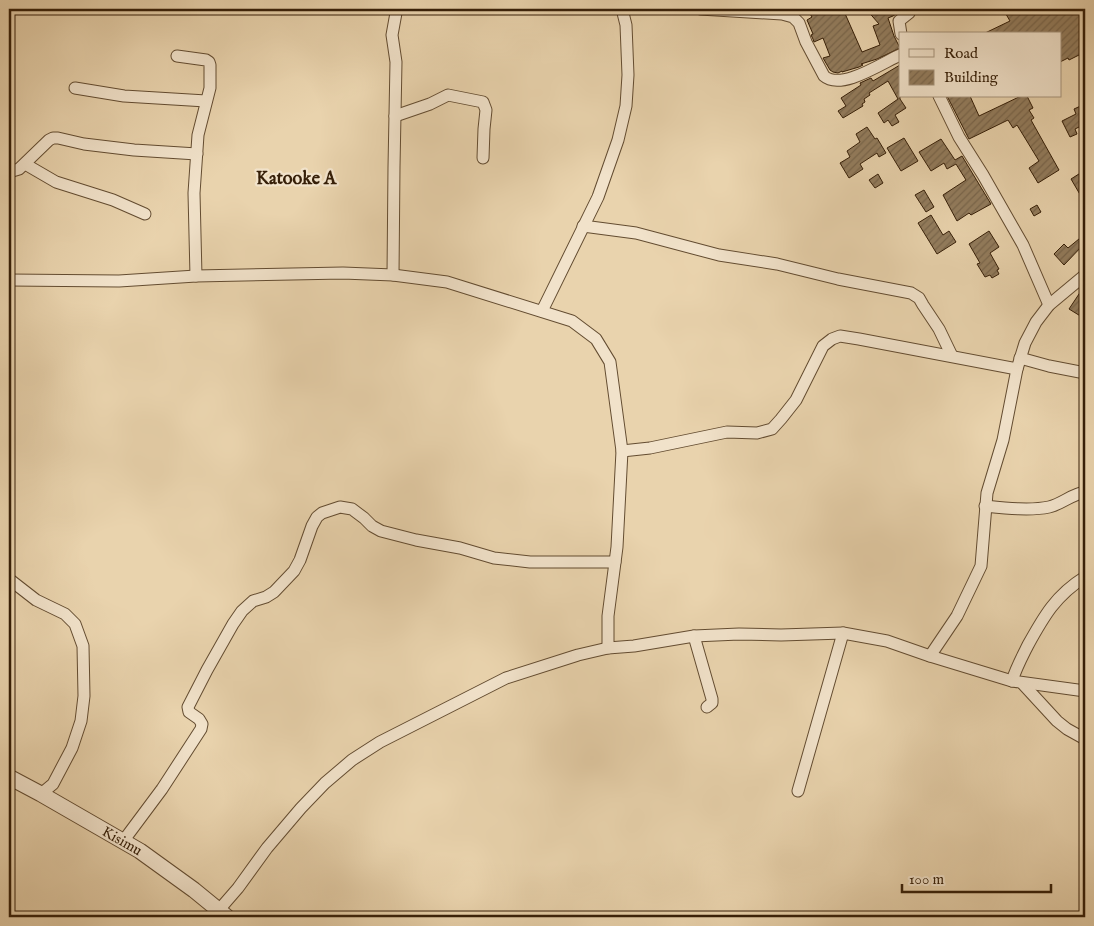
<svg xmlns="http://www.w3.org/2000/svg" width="1094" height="926" font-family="'IM FELL English',serif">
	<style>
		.building { fill: url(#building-hatch); stroke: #361f08 }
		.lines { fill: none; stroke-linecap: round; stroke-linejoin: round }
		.minor-casing { stroke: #634c31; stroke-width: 13 }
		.tertiary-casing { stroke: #634c31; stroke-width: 17 }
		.minor { stroke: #f1e2ca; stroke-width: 11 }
		.tertiary { stroke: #f1e2ca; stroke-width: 15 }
		.labels { text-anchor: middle; stroke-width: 4.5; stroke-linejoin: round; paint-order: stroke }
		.street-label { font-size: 15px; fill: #361f08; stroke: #f1e2ca }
		.quarter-label { font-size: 18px; font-weight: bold; fill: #361f08; stroke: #f1e2ca }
	</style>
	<defs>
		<pattern id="building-hatch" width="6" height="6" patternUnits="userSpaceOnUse" patternTransform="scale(1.25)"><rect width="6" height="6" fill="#937d5e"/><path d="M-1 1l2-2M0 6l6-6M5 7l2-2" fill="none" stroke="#79664c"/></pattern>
	</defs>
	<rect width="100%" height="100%" fill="#e9d3ad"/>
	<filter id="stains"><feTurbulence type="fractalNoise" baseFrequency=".004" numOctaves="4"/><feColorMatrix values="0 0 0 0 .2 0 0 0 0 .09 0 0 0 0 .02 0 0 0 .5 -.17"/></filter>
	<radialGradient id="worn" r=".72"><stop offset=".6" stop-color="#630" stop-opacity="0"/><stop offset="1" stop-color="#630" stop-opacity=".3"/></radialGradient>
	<g class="building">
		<polygon points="807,9 843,9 862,52 880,45 873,26 879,24 866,9 894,9 896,14 893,16 888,18 894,36 900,48 877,59 861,64 863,65 859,67 842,72 842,71 838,73 833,72 830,70 823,58 830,56 823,38 814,42 813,39 811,35 813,34 807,20 812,17"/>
		<polygon points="1003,9 1085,9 1085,52 1069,60 1068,58 1060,62 1060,34 983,34 1010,21"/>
		<polygon points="900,65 900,99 906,108 895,115 899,122 892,126 888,120 884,123 878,113 898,99 888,81 869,93 870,95 864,99 865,102 862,104 863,106 843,118 838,111 846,106 841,98 861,85 860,83 871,78 873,81"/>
		<polygon points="947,96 970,96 979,116 1021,96 1027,96 1033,108 1029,110 1034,118 1031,120 1059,170 1038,183 1029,168 1039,161 1017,125 1013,128 1008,120 969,139"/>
		<polygon points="1085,104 1085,124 1075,129 1077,134 1070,137 1062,121 1076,114 1074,109"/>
		<polygon points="867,127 875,139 877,138 886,153 879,157 877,153 860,164 863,169 849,178 840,163 850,157 847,151 860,142 856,134"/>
		<polygon points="904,138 918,161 901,171 887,148"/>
		<polygon points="941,139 955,160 962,156 991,204 971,215 969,213 957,221 943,195 966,180 956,164 947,169 944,163 931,171 919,152"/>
		<polygon points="1082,172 1085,177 1085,203 1071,179"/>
		<polygon points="878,174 883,183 875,188 869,180"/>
		<polygon points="924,190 934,207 926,212 915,195"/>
		<polygon points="1037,205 1041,212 1034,216 1030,209"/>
		<polygon points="931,215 943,235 949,231 956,242 937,254 918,223"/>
		<polygon points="989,231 999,247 990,253 999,269 997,270 999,274 992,278 990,275 985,277 977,264 980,263 969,244"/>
		<polygon points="1085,234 1085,243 1064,265 1054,254 1064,244 1068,248"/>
		<polygon points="1085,285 1085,313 1082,317 1069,309"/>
	</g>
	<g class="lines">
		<g class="minor-casing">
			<g id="minor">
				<path d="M 700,9 L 782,14 L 793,17 L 799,23 L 806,42 L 824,76 C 841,91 882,63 900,55"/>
				<polyline points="901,34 899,21 909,13 911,9"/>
				<polyline points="177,56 206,60 209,62 210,65 210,88 198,135 194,193 196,276"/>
				<polyline points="75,88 124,96 206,101"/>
				<polyline points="939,96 959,137 983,175 1023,245 1049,305"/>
				<polyline points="395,116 430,104 448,95 483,102 486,110 484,129 483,158"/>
				<polyline points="25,164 56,182 113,200 145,214"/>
				<polyline points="9,172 19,169 49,140 53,138 58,138 84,144 134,150 197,154"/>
				<polyline points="583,226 636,233 719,255 777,264 838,279 911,293 919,298 923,305 939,329 952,356"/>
				<polyline points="393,275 394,167 396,62 392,35 396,13 395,9"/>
				<polyline points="9,280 119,281 196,276 343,273 393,275 447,282 572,321 596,339 610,362 622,451 617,547 608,616 608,648"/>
				<polyline points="542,311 598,197 618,140 626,106 628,75 626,25 622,9"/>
				<polyline points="1020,358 1049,366 1085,373"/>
				<polyline points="622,451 650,448 727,432 757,433 772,429 781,419 796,400 823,346 832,339 840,336 859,339 1017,369"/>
				<path d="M 985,506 C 1004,508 1030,511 1049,507 C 1062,504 1072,494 1085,492"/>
				<polyline points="9,579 36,600 65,614 75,624 83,646 84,696 81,721 72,748 53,784 41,794"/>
				<polyline points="694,636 712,699 712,703 707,707"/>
				<polyline points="930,656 957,616 981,566 987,493 1003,440 1017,369 1025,343 1036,322 1049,305 1085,275"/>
				<path d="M 1012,681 C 1016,668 1022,657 1028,645 C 1044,616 1056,595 1085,577"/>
				<polyline points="1022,683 1057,721 1067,729 1085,739"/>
				<polyline points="798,791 843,633"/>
				<polyline points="124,840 162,789 201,729 202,724 199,719 189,712 188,707 207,670 233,624 242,611 253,601 266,597 274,592 294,571 300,560 312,526 317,517 322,513 340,507 352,509 364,518 372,526 381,531 416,540 460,548 494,558 530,562 615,562"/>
				<polyline points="216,917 218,911 238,888 267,848 301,808 325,783 352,760 380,742 506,678 578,655 608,648 634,646 694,636 739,634 781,635 843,633 887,641 930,656 1012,681 1085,691"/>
			</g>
		</g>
		<g class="tertiary-casing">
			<g id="tertiary">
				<path id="s1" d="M 9,777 L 41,794 L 140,851 L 194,890 L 227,917"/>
			</g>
		</g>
		<use href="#minor" class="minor"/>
		<use href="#tertiary" class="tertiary"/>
	</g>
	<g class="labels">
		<g class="street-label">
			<text dy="5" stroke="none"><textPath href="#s1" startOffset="130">Kisimu</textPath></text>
		</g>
		<g class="quarter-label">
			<text x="296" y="184">Katooke A</text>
		</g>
	</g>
	<rect width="1094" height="926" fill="none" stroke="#e9d3ad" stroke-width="30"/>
	<rect x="10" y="10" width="1074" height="906" fill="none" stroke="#361f08" stroke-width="2.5"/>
	<rect x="15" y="15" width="1064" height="896" fill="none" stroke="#361f08"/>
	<rect x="899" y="32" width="162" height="65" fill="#f1e2ca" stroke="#a6947c"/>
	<rect x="909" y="49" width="25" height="8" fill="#f1e2ca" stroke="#a6947c"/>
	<text x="944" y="58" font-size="15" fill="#361f08">Road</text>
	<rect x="909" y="70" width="25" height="15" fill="url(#building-hatch)" stroke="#a6947c"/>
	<text x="944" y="82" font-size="15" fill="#361f08">Building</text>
	<path d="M902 884v8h149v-8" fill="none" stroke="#361f08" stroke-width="2.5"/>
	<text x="909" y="884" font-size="15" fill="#361f08" stroke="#f1e2ca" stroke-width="4" paint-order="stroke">100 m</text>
	<rect width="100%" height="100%" filter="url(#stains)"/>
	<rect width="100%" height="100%" fill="url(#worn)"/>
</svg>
